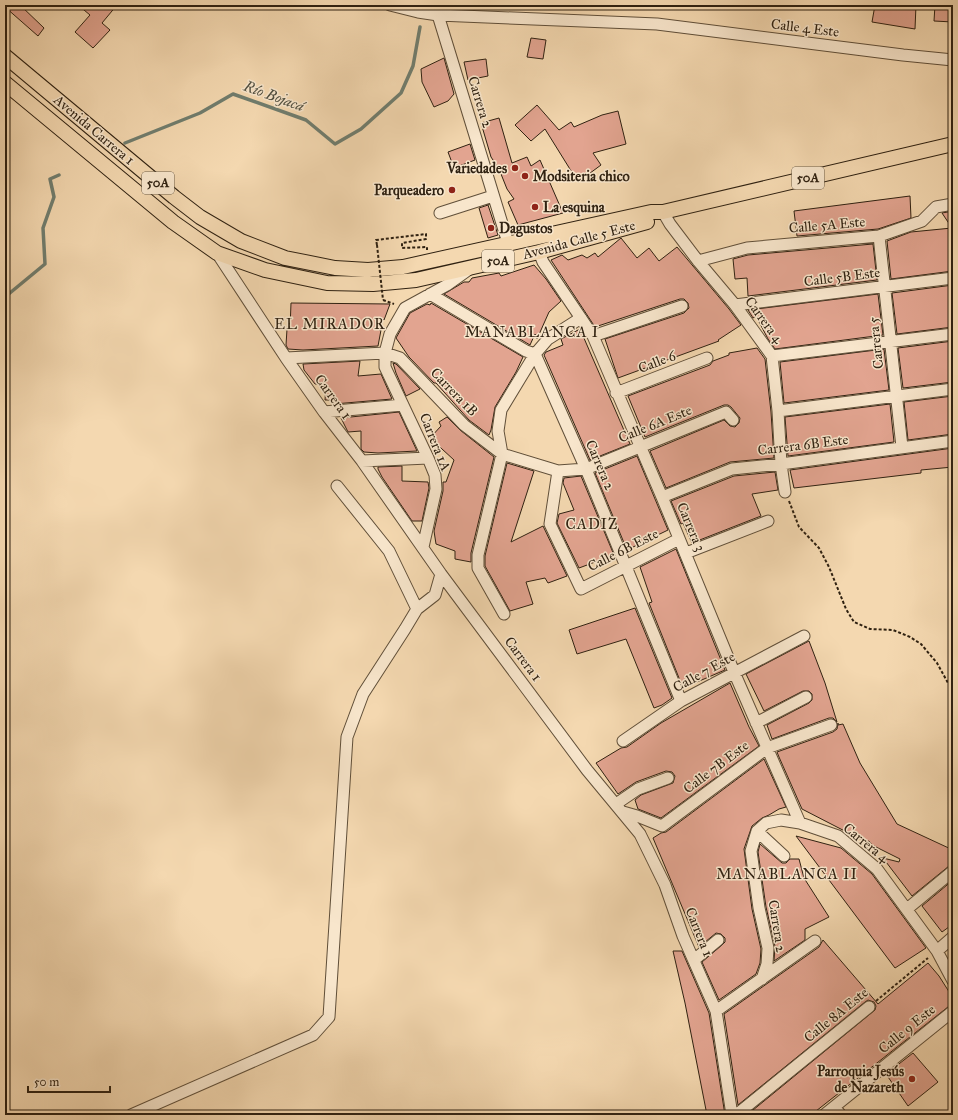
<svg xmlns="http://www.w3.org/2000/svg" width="958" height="1120" font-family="'IM FELL Great Primer',serif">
	<rect width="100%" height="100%" fill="#f4d8b0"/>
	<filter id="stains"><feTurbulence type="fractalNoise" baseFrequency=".005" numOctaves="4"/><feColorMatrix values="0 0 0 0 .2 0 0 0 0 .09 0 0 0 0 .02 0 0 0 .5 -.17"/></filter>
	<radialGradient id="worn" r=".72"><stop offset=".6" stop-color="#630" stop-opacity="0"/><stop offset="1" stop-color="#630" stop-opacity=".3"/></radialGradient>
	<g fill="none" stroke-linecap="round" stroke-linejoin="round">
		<path stroke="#707d6e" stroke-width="3.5" d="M125 143 200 113 233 94 306 120 335 144 361 129 401 93 413 66 420 27
			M5 297 45 264 43 228 54 197 50 179 59 175"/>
	</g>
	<path fill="#e2a490" stroke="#2f2111" d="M5 5H20L44 28 38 36 5 7Z
		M78 5H117L102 23 110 30 93 48 75 32 90 15Z
		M875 5H916L915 29 872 22Z
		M935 5H953V22L934 21Z
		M531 38 546 40 543 59 527 57Z
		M444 58 454 94 448 101 434 107 422 82 421 69Z
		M486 59 488 76 468 80 464 62Z
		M537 105 559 130 571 122 574 127 602 115 618 111 626 144 593 153 601 165 578 182 545 129 531 141 515 125Z
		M499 118 512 163 527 157 531 166 540 160 563 213 518 225 508 202 514 199 507 189 499 169 491 157 481 123Z
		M470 144 475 160 454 168 448 152Z
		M910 196 911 218 878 229 797 236 794 211Z
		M488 205 498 235 488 238 479 208Z
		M953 211V271L891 279 887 241 911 232 952 228 942 213Z
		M621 238 637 258 649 248 659 261 677 247 729 309 741 325 718 340 719 341 618 378 605 339 684 313 689 308 688 303 684 299H680L595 327 551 260 562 255 568 260 582 255 587 258 595 253 598 257Z
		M873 244 877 280 748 296 747 278 735 279 733 259 748 255Z
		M534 265 546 279 561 301 549 312 537 339 535 334 530 345 444 294 464 282H469L472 278 499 273 501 276Z
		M953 285V327L897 334 892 293Z
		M878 294 883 335 775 349 768 339 756 316 753 318 748 310Z
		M291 303 390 304 384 320 383 319 380 331 381 330 378 346 303 350 288 349 286 345 287 329H290Z
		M431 303 523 357 516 372 495 407 491 430 489 435 469 420 436 383H434L409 357 396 338 410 313 427 304 430 305Z
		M580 329 630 444 590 460 544 355 546 352 563 345 561 339Z
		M953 341V382L903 388 898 348Z
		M757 348 765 359 771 412 774 458 730 462 666 488 650 451 724 420 730 426 735 427 739 423 740 418 731 407 728 405H724L645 437 628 396 710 365 713 361 729 355V353Z
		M884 349 889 390 784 403 780 362Z
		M360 361 358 376 381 374 392 399 334 404 332 400H325L326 384H315L304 370 303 364Z
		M393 363 396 364 420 389 406 396 396 373Z
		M953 396V434L908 440 904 402Z
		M890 404 894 442 788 456 785 417Z
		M399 412 417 451 378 453 364 452 361 449V431L348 432 341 418Z
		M447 417 460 430 494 457 471 553V562L455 559V551L436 544 434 531 443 491V482H446L454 460 430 438 441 426 439 422Z
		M953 448V467L921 470V473L794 488 790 470Z
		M637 456 668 530 627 550 595 473Z
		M507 463 534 471 511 542 543 526 567 576 548 583 545 578 526 582 533 604 510 611 485 566V556Z
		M402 466V481L428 482 429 488 422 521H412L382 477 378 469V467Z
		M775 472 778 490 752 494 761 516 692 543 683 523 681 524 671 501 734 476Z
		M581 476 614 555 579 568 557 523 559 514 574 510 563 483 564 478Z
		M676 549 725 670 683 688 649 603 652 602 640 567Z
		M635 608 672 698 662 705 654 708 626 639 577 654 569 630Z
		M809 641 825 683 837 722 833 718H829L772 739 767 725 809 703 812 700V694L809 691H803L764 711 746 674Z
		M730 683 749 727 759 746 661 818 638 809 635 800 641 795 673 783 675 776 672 772 666 771 636 782 618 794 596 763 621 748 627 747 661 723Z
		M838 723V725L843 724 860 763 897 824 953 850V864L949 866 912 896 883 858 899 862 900 859 872 845 869 841 866 842 802 809 779 757 777 752 833 732 837 729Z
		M764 759 786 807 779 809 769 815 762 818 752 826 744 849 752 909 761 949 760 963 756 974 719 1000 702 962 722 945 725 942V938L721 934 716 933 699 947 653 838 661 833 666 832Z
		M796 836 841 848 872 874 926 948 895 968Z
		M760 844 782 863H786L790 859H799L804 878 829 917 805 929V940L774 961 775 946 766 907 758 852Z
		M953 880V924L942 932 922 906Z
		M823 940 878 1004 928 963 939 976 953 998V1003L811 1115H747L875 1010 876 1006 874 1002 868 1000 865 1002 738 1105 724 1014 819 947Z
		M673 951H682L709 1013 725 1115H707L685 1003Z
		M913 1053 938 1082 908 1106 886 1074Z"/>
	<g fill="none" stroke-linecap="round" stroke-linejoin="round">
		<g stroke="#604f39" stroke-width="13">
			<path id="minor" d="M390 5 418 12 438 15 657 24 903 55 953 60
				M438 15 508 243
				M663 212 670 224 698 261 735 305 772 356 778 411 781 464 785 492
				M440 213 493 196
				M879 236 902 447
				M539 252 543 262 593 336 662 497 734 672 800 823
				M217 253 286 358 324 412 362 461 441 574 587 770 640 834 665 885 683 936 716 1011 732 1115
				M698 261 747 248 879 236 922 221 936 207 953 204
				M430 294 526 351 535 354 586 469 681 701
				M735 305 953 278
				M593 336 682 306
				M772 356 953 334
				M286 358 385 353 400 358 464 425 502 454 558 471 586 469 726 412 733 420
				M616 393 707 358
				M778 411 953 389
				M324 412 403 405
				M362 461 428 458
				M558 471 550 524 581 589 679 539
				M337 486 389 551 417 609
				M662 497 732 469 781 464 953 441
				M423 547 436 489 435 475 428 458 385 367V353L390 334 405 308 447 285 468 270
				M686 553 768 521
				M504 614 478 568V555L502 454 498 431 501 410 535 354 548 339 581 318
				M756 723 806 697
				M623 741 681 701 804 636
				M616 804 638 789 668 778
				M623 812 637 816 662 826 767 748 831 725
				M757 831 784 856
				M907 909 953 871
				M937 951 953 937
				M694 960 718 940
				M762 979 767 964 768 948 759 908 751 851 757 831 766 823 781 820 800 823 838 836 877 869 937 951 953 981
				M716 1011 815 941
				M834 1107 841 1115
				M131 1115 313 1035 329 1017 347 737 363 694 405 629 417 609 435 595 441 574
				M736 1115 869 1007
				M824 1115 953 1011"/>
		</g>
		<g stroke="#2f2111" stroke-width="16">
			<path id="major" d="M5 56 174 197 200 217 241 241 285 258 335 268 368 270 403 267 651 212H663L953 144
				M5 83 173 222 217 253 265 270 327 283 373 284 416 280 539 252 647 222"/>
		</g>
		<path stroke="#2f2111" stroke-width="2" stroke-dasharray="3 2" stroke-linecap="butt" d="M377 245 376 240 426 234V239L402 243V248L427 247V250
			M383 300 394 304
			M789 501 799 527 819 548 829 567 846 609 854 622 870 629 893 630 910 637 921 644 937 663 953 692
			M876 1001 928 958"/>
		<use href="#minor" stroke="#f8e6cc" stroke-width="11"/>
		<use href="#major" stroke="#f4d8b0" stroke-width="14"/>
		<path stroke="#2f2111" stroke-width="2" stroke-dasharray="3 2" stroke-linecap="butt" d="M377 245 383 300"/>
	</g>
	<g fill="#8f2418" stroke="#f8e6cc" stroke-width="1.5">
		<circle cx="515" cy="168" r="4"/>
		<circle cx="525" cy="176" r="4"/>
		<circle cx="452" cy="190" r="4"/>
		<circle cx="535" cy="207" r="4"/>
		<circle cx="491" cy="228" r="4"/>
		<circle cx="912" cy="1079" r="4"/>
	</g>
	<g text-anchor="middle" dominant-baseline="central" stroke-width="3" stroke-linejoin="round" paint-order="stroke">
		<g fill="#f8e6cc" stroke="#6b5c49" stroke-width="1">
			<rect x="792" y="167" width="32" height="22" rx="3"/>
			<rect x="142" y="172" width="32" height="22" rx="3"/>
			<rect x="482" y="250" width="32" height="22" rx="3"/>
		</g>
		<g font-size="13" font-weight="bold" fill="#2f2111">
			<text x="808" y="178">50A</text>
			<text x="158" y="183">50A</text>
			<text x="498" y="261">50A</text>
		</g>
		<g font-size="14" fill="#2f2111" stroke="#f8e6cc">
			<text transform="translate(805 28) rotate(7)">Calle 4 Este</text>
			<text transform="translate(480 102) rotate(73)">Carrera 2</text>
			<text transform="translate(94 130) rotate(40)">Avenida Carrera 1</text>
			<text transform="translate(827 225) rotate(-5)">Calle 5A Este</text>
			<text transform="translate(579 240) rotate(-15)">Avenida Calle 5 Este</text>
			<text transform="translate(842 277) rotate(-7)">Calle 5B Este</text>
			<text transform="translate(764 320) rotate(54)">Carrera 4</text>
			<text transform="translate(876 343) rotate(-96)">Carrera 5</text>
			<text transform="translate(657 362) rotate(-21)">Calle 6</text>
			<text transform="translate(454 392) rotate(46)">Carrera 1B</text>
			<text transform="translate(333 397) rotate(54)">Carrera 1</text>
			<text transform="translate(655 424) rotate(-22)">Calle 6A Este</text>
			<text transform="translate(435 442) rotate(68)">Carrera 1A</text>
			<text transform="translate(803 445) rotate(-7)">Carrera 6B Este</text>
			<text transform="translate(600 465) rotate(67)">Carrera 2</text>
			<text transform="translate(691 527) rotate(67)">Carrera 3</text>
			<text transform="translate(623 550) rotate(-27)">Calle 6B Este</text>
			<text transform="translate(523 659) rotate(53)">Carrera 1</text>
			<text transform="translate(704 672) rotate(-29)">Calle 7 Este</text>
			<text transform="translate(716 767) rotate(-37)">Calle 7B Este</text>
			<text transform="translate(866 843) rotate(39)">Carrera 4</text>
			<text transform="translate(777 926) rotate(81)">Carrera 2</text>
			<text transform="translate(699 932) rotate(68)">Carrera 1</text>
			<text transform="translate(836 1015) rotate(-39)">Calle 8A Este</text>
			<text transform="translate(907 1029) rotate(-39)">Calle 9 Este</text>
		</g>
		<g font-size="14" font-weight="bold" fill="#2f2111" stroke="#f8e6cc" text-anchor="end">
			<text x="507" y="168">Variedades</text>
			<text x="533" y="176" text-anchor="start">Modsiteria chico</text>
			<text x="444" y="190">Parqueadero</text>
			<text x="543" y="207" text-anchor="start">La esquina</text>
			<text x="499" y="228" text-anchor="start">Dagustos</text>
			<text x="904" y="1071">Parroquia Jesús<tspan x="904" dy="16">de Nazareth</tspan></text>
		</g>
		<g font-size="15" font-style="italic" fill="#504f40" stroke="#f8e6cc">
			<text transform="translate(274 96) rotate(20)">Río Bojacá</text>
		</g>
		<g font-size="15" letter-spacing="1" fill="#2f2111" stroke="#f8e6cc">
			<text x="330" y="324">EL MIRADOR</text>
			<text x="532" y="332">MANABLANCA I</text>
			<text x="592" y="524">CADIZ</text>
			<text x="787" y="874">MANABLANCA II</text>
		</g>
	</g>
	<rect width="958" height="1120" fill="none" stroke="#f4d8b0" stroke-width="20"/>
	<rect x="6" y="6" width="946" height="1108" fill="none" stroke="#2f2111" stroke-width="2"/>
	<rect x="10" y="10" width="938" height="1100" fill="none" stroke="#2f2111"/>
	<path d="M28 1086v6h82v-6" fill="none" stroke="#2f2111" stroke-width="2"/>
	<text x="34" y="1086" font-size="12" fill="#2f2111" stroke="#f8e6cc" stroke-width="3" paint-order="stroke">50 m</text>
	<rect width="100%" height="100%" filter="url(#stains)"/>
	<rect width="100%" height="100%" fill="url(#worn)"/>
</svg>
